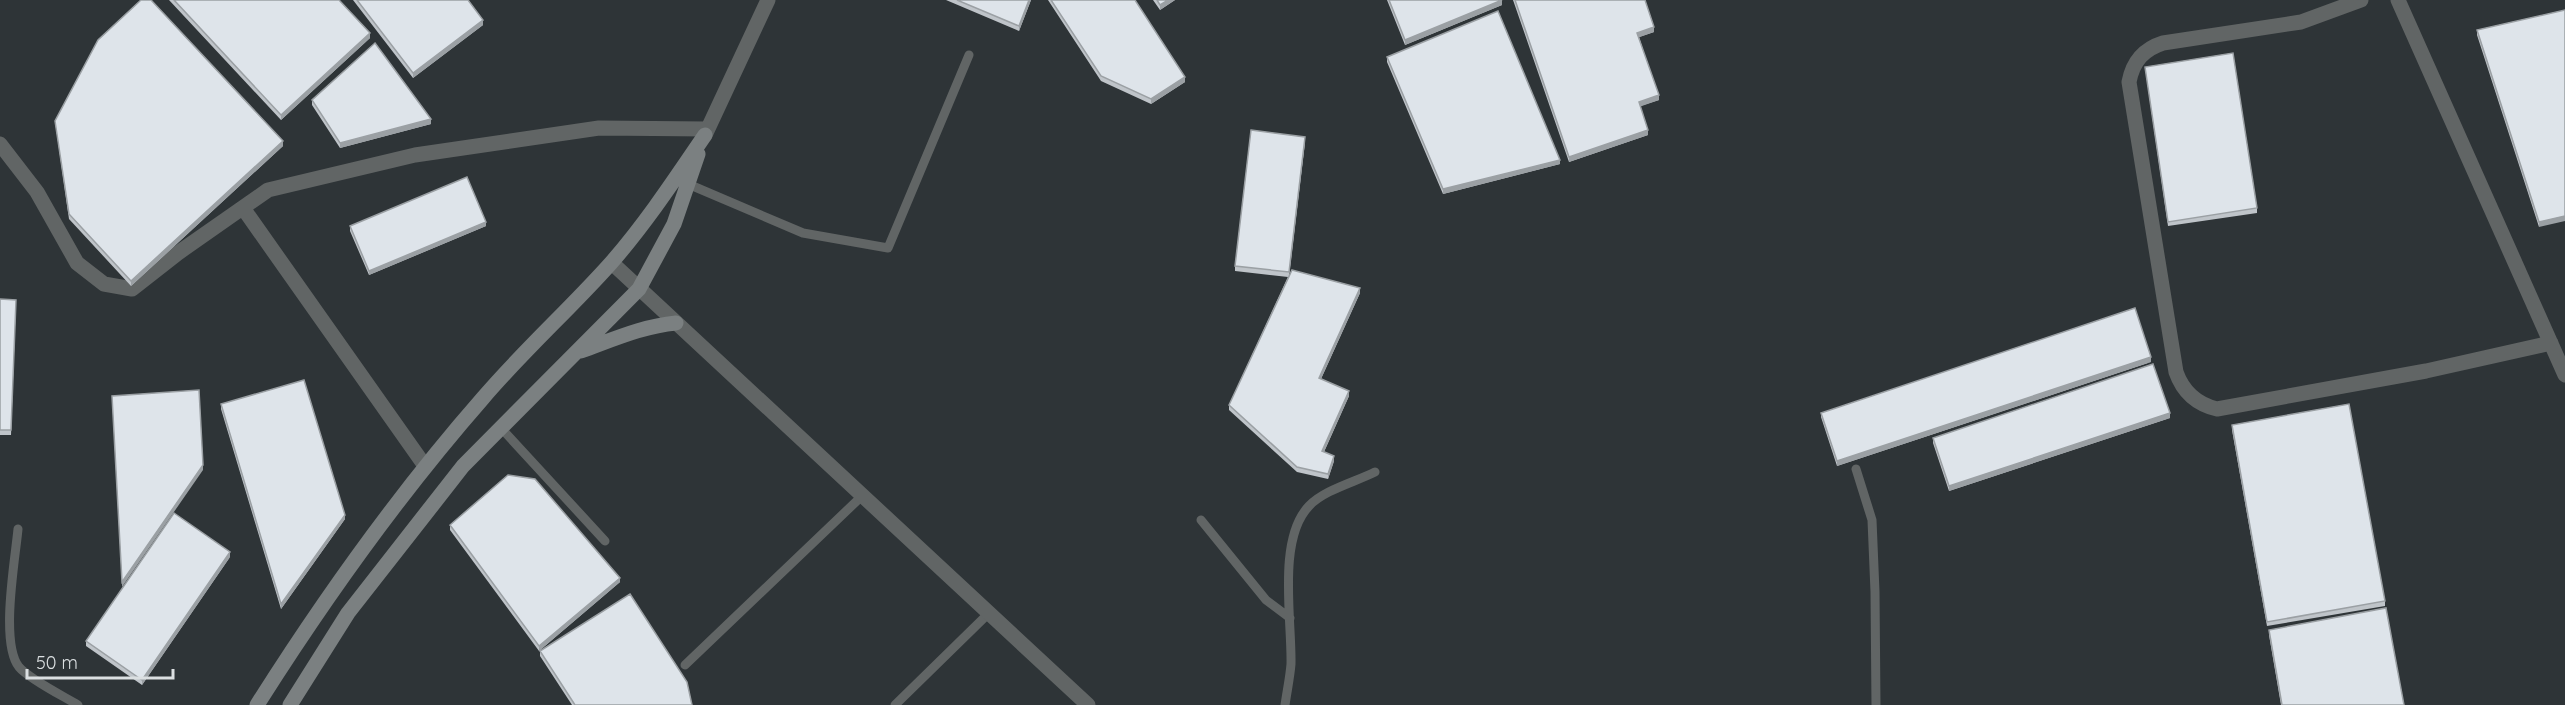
<svg xmlns="http://www.w3.org/2000/svg" width="2565" height="705" font-family="Quicksand,sans-serif">
	<rect width="100%" height="100%" fill="#2e3437"/>
	<g fill="none" stroke-linecap="round" stroke-linejoin="round">
		<path stroke="#616565" stroke-width="9" d="M688 184 803 233 888 248 969 55
			M502 429 605 541
			M1856 469 1872 520 1875 592 1876 705
			M1201 520 1266 600 1290 618
			M18 529C15 561 0 643 19 667 29 679 63 696 78 705
			M685 665 862 496
			M895 705 989 613
			M1285 705C1287 691 1290 677 1291 664 1292 620 1277 539 1309 506 1324 490 1355 482 1375 472"/>
		<path stroke="#616565" stroke-width="15" d="M2361 0 2301 22 2163 43C2144 49 2133 61 2129 82L2176 372C2183 392 2196 404 2217 409L2426 371 2551 343
			M2398 0 2565 375
			M705 135 768 0
			M0 144 37 192 77 263 104 284 132 289 178 253 268 190 415 155 599 128 707 129
			M243 208 425 466
			M612 263 1088 705"/>
		<path stroke="#7b8081" stroke-width="15" d="M581 351C612 340 643 326 676 323
			M257 705C326 596 398 495 483 398 523 351 570 309 611 263 646 223 675 179 705 135
			M290 705 348 613 463 466 639 289 674 224 698 154"/>
	</g>
	<path fill="#bfc4c9" d="M169 0H339L370 38 281 120Z
		M353 0H468L483 25 413 78Z
		M946 0H1031L1019 31Z
		M1048 0H1135L1185 82 1151 104 1101 81Z
		M1153 0H1175L1160 10Z
		M1387 0H1501L1502 5 1405 45Z
		M1513 0H1645L1654 32 1639 37 1659 100 1640 106 1648 135 1569 162Z
		M2565 10 2539 227 2477 35V30Z
		M1387 57 1560 164 1443 194 1387 62Z
		M2145 67 2257 208V213L2168 226Z
		M312 100 431 124 340 148 312 105Z
		M55 121 283 146 131 286 69 219Z
		M1305 142 1289 275 1360 293 1321 379 1349 396 1324 452 1334 461 1328 479 1297 472 1229 410V405L1288 277 1235 271V266Z
		M350 226H486L369 275 350 231Z
		M0 299 16 300 11 435H0Z
		M2151 362 1837 466 1821 417V413Z
		M221 404 345 519 281 609 221 409Z
		M2170 418 1949 491 1933 443V438Z
		M2232 425 2385 601V606L2267 626 2232 430Z
		M450 525 620 582 539 651 450 530Z
		M230 557 142 685 86 646V641Z
		M2269 630 2404 705H2281L2269 635Z
		M540 651 692 705H572L540 656Z"/>
	<path fill="#9ba0a4" d="M1029 0H1031L1019 31V26Z
		M1168 0H1175L1160 10V5Z
		M1502 0V5L1405 45V40Z
		M483 20V25L413 78V73Z
		M1654 27V32L1637 38V33Z
		M370 33V38L281 120V115Z
		M1185 77V82L1151 104V99Z
		M1659 95V100L1639 107V102Z
		M431 119V124L340 148V143Z
		M1648 130V135L1569 162V157Z
		M1305 137V142L1289 277V272Z
		M283 141V146L131 286V281Z
		M1560 160V164L1443 194V189Z
		M2565 216V221L2539 227V222Z
		M486 222V226L369 275V271Z
		M1360 288V293L1319 383V378Z
		M2151 357V362L1837 466V461Z
		M1349 391V396L1322 456V451Z
		M2170 413V418L1949 491V486Z
		M1334 456V461L1328 479V474Z
		M203 465V470L122 587V582Z
		M345 515V519L281 609V604Z
		M230 552V557L142 685V680Z
		M620 578V582L539 651V646Z"/>
	<path fill="#dee4ea" stroke="#9ba0a4" stroke-width="1.5" d="M141 0H151L283 141 131 281 69 214 55 121 98 40Z
		M174 0H339L370 33 281 115Z
		M357 0H468L483 20 413 73Z
		M957 0H1029L1019 26Z
		M1051 0H1135L1185 77 1151 99 1101 76Z
		M1157 0H1168L1160 5Z
		M1389 0H1502L1405 40Z
		M1515 0H1645L1654 27 1637 33 1659 95 1639 102 1648 130 1569 157Z
		M2565 10V216L2539 222 2477 30Z
		M1498 11 1560 160 1443 189 1387 57Z
		M375 43 431 119 340 143 312 100Z
		M2233 53 2257 208 2168 222 2145 67Z
		M1251 130 1305 137 1289 272 1235 266Z
		M467 177 486 222 369 271 350 226Z
		M1292 270 1360 288 1319 378 1349 391 1322 451 1334 456 1328 474 1297 467 1229 405Z
		M0 299 16 300 11 430H0Z
		M2135 308 2151 357 1837 461 1821 413Z
		M2153 364 2170 413 1949 486 1933 438Z
		M304 380 345 515 281 604 221 404Z
		M199 390 203 465 122 582 112 396Z
		M2349 404 2385 601 2267 622 2232 425Z
		M508 475 535 479 620 578 539 646 450 525Z
		M174 513 230 552 142 680 86 641Z
		M630 594 687 682 692 705H575L540 651Z
		M2386 608 2404 705H2282L2269 630Z"/>
	<path d="M27 669v9h146v-9" fill="none" stroke="#dbdfe1" stroke-width="3"/>
	<text x="36" y="669" font-size="18" fill="#dbdfe1" stroke="#2e3437" stroke-width="4.5" paint-order="stroke">50 m</text>
</svg>
